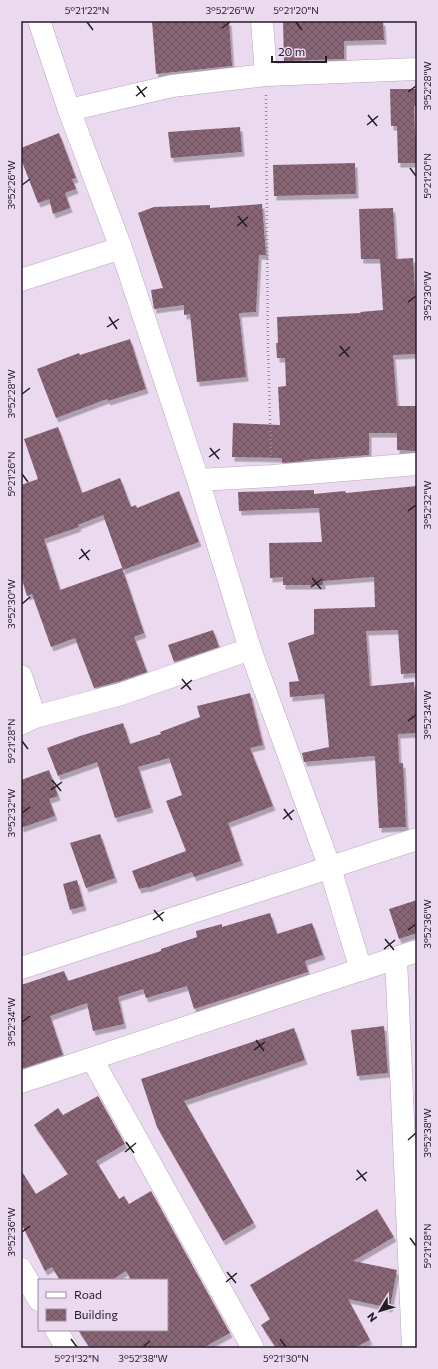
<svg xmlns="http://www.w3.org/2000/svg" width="438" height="1369" font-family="Commissioner,sans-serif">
	<defs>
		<pattern id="building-cross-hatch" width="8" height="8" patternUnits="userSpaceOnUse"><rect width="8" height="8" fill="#886575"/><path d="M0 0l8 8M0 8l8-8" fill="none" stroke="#6f5360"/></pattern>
		<filter id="shadow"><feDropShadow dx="2.5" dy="4.5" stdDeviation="0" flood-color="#0004"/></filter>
	</defs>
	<rect width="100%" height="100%" fill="#ebd9f0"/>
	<path fill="url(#building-cross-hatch)" filter="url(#shadow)" d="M152 21H229L232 66 156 74Z
		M283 21H383L384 40 344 41V59L284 61Z
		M390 89H417V106H414L415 137H417V163H398L397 126H391Z
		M240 127 242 152 171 158 168 132Z
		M59 133 76 178 72 179 76 189 65 193 70 208 53 214 49 199 38 203 21 159V148Z
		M355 163 356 194 274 196 273 165Z
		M262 204 266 255H259L256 312 239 313 246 377 197 382 190 314 184 315V305L154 309 151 290 163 288 138 213 154 207 210 205V208Z
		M393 208 396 259 413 258 416 309 417 308V354L393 355 397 406H417V451L397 450V433H369V455L304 460V461L282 463V458L232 457 233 423 280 425 278 387 286 386 285 358H277L276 343H278L277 317 361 313 360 312 383 310 380 259H361L359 209Z
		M130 339 146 389 108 401 107 399 56 418 37 369 79 353 80 355Z
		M58 427 82 493 120 478 131 507 136 505 137 508 179 491 199 542 123 570 103 515 78 525 79 527 44 539 60 590 122 568 144 633 134 637 147 672 117 682 94 688 75 638 51 647 32 594 27 596 21 576V485L38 479 24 439Z
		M417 486V673L401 674 398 630 366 631 370 686 414 682 417 717V733L398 734 399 763H403L406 827 379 828 375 757 373 756 304 762 302 753 329 747 324 694 290 697 289 682 299 681 288 643 314 634V609L375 607 374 577 323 581V585H283V577L270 578 269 543 322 542 319 508 239 511 238 492 314 490V494L345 491 346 493Z
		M213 630 219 647 174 662 168 645Z
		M250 693 263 745 250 748 273 806 228 823 241 861 194 877 192 872 147 888V887L139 889 132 871 186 851 166 801 182 795 169 758 138 767 151 808 115 818 97 762 58 776 47 748 80 736 123 723 130 744 161 734 160 732 200 717 197 706Z
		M49 770 58 796 49 799 55 816 21 828V780Z
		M100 834 115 878 86 888 70 843Z
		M77 880 84 906 70 910 63 884Z
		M417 900V933L399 939 389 909Z
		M270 913 277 934 312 923 323 955 305 961 308 972 194 1009 187 986 146 998 143 989 118 997 124 1024 93 1031 87 1003 50 1016 63 1055 21 1069V985L64 971 68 981 161 951V949L197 937 196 931 222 924V927Z
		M384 1026 388 1073 357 1076 351 1030Z
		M294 1028 305 1060 184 1101 254 1223 223 1241 157 1127 141 1079Z
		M98 1096 125 1144 96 1161 119 1199 124 1196 129 1204 151 1191 230 1333 203 1348H90L78 1330H167V1280H131L126 1271 112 1280H60L52 1267 45 1271 21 1223V1170L36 1194 68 1174 34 1125 58 1108 63 1115Z
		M377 1209 394 1237 353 1261 397 1270 390 1308 348 1299 370 1340 354 1348H276L261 1325 270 1319 250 1285Z"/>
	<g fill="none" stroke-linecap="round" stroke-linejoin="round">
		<g stroke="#b7a6bd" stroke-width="23">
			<path id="minor" d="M39 21 69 110 121 248 198 480 250 649 330 868 361 970
				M262 21 266 75
				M69 110 172 86 266 75 417 69
				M21 280 121 248
				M198 480 272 476 417 464
				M21 676 35 717
				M21 724 35 717 121 694 250 649
				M396 958 413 1348
				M21 968 417 839
				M92 1059 253 1348
				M21 1082 417 951
				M21 1269 39 1300
				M56 1330 67 1348"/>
		</g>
		<path stroke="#958899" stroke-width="2.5" stroke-dasharray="1 3" stroke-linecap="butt" d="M266 95 268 348 271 456"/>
		<use href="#minor" stroke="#fff" stroke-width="22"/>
	</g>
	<path fill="none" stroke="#241d26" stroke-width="1.5" d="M87 22 93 30M296 22 302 30M222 28 230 22M137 86 145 97M408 92 416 86M136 96 147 87M368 115 377 126M367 125 378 116M410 168 416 176M22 185 30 179M238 216 247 227M237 226 248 217M408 302 416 296M109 317 117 329M107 327 119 319M340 346 349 357M339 356 350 347M22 394 30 388M210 448 219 459M209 457 220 449M22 474 28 482M408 511 416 505M81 549 89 560M79 559 90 550M312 578 321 589M311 587 322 579M22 604 30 597M182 679 191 690M181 689 192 680M408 721 416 715M22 741 28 749M52 780 61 791M51 790 62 782M284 809 292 820M22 813 30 807M283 819 294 810M154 910 163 921M153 920 164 912M408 930 416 924M385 939 394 950M384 949 395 940M22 1022 30 1016M256 1040 264 1051M254 1050 265 1042M408 1140 416 1133M126 1142 134 1153M125 1152 136 1143M357 1170 366 1181M356 1180 367 1172M22 1232 30 1226M410 1238 416 1246M227 1272 236 1283M226 1282 237 1273M71 1339 77 1347M280 1339 286 1347M143 1347 150 1341"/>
	<rect width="438" height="1369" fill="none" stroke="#ebd9f0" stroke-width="44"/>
	<rect x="38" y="1279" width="130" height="52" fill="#ebd9f0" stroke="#9b8e9f"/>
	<rect x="46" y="1292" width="20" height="6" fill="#ffffff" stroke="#9b8e9f"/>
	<text x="74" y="1299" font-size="12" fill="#241d26">Road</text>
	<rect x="46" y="1309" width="20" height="12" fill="url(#building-cross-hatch)" stroke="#9b8e9f"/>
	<text x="74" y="1319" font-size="12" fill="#241d26">Building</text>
	<g transform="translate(380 1311) rotate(232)" stroke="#ebd9f0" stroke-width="3" paint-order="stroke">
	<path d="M0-3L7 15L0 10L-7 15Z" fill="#241d26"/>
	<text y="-6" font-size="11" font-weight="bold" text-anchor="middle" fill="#241d26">N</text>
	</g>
	<path d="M272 56v6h54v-6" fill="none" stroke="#241d26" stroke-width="2"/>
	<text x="278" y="56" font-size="12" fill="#241d26" stroke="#ebd9f0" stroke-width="3" paint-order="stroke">20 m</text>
	<rect x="22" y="22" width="394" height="1325" fill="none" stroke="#241d26" stroke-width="1.5"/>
	<g font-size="10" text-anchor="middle" fill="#241d26">
		<text x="87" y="14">5°21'22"N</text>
		<text x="230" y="14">3°52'26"W</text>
		<text x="296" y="14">5°21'20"N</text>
		<text transform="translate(427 86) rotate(-90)" y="4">3°52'28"W</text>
		<text transform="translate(427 176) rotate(-90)" y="4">5°21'20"N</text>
		<text transform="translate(11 185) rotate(-90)" y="4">3°52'26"W</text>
		<text transform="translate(427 296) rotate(-90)" y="4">3°52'30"W</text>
		<text transform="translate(11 394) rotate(-90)" y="4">3°52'28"W</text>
		<text transform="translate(11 474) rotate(-90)" y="4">5°21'26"N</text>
		<text transform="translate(427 505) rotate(-90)" y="4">3°52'32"W</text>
		<text transform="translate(11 604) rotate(-90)" y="4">3°52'30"W</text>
		<text transform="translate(427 715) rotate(-90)" y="4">3°52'34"W</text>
		<text transform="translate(11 741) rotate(-90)" y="4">5°21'28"N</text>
		<text transform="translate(11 813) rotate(-90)" y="4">3°52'32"W</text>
		<text transform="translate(427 924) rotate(-90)" y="4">3°52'36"W</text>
		<text transform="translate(11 1022) rotate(-90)" y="4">3°52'34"W</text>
		<text transform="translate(427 1133) rotate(-90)" y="4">3°52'38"W</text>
		<text transform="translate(11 1232) rotate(-90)" y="4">3°52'36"W</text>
		<text transform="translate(427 1246) rotate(-90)" y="4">5°21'28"N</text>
		<text x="77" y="1362">5°21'32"N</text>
		<text x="143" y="1362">3°52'38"W</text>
		<text x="286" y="1362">5°21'30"N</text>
	</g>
</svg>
